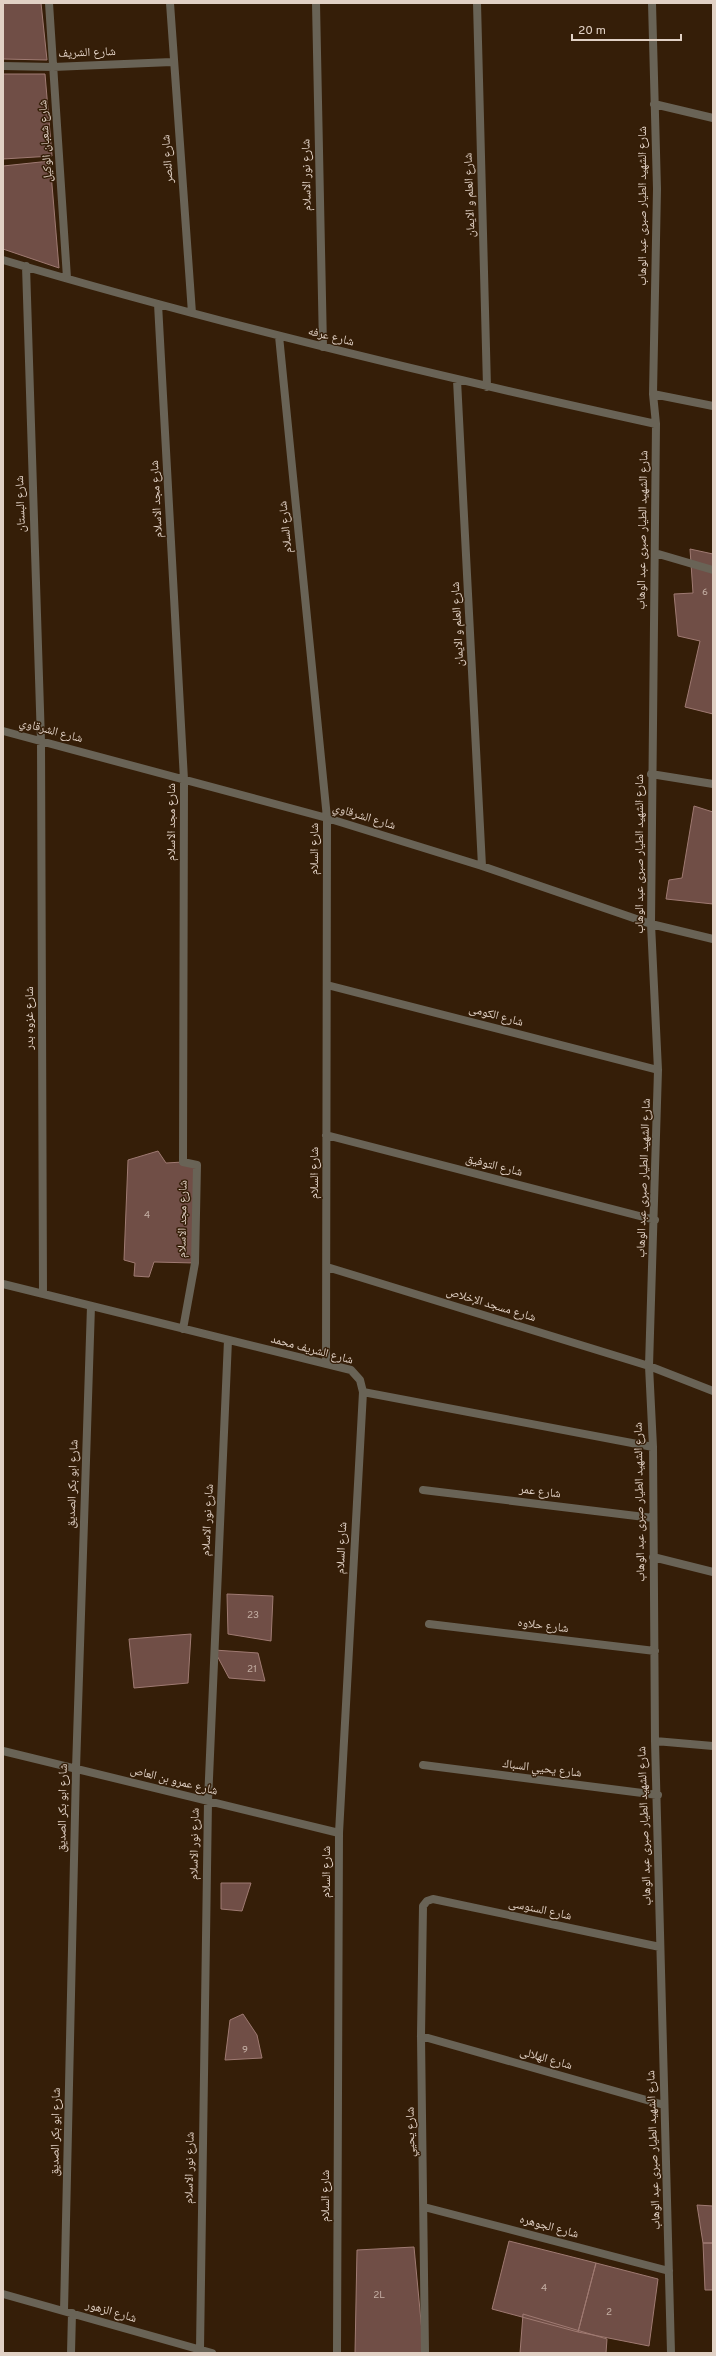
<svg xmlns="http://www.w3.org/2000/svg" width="716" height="2356" font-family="Overpass,'Noto Naskh Arabic',sans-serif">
	<rect width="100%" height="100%" fill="#351e08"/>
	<path fill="#704e46" stroke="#9f7a72" d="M3 3H41L47 60 3 59Z
		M3 74H45L52 156 3 159Z
		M50 161 59 268 3 249V166Z
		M690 549 713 554V714L685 707 700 641 678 636 674 594 693 593Z
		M694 806 713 812V904L666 899 669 880 682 878Z
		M158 1151 166 1163 183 1162 197 1165 195 1263 154 1262 149 1277 134 1276 135 1263 124 1260 128 1160Z
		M227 1594 273 1596 271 1641 228 1634Z
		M191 1634 188 1683 134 1688 129 1639Z
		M214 1650 258 1653 265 1681 229 1678Z
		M221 1883H251L242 1911 221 1909Z
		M243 2014 257 2035 262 2058 225 2060 230 2020Z
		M697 2205 713 2206V2243H703Z
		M509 2241 596 2263 578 2332 492 2309Z
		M703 2243H713V2290H705Z
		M414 2247 424 2353H355L357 2250Z
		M596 2263 658 2279 649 2346 578 2332Z
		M523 2314 607 2339 606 2353H520Z"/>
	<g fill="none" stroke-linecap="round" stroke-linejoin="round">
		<path stroke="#696356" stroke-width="8" d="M49 3 67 278
			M170 3 192 313
			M316 3 323 347
			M477 3 487 387
			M652 3 657 189 653 394 656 424 651 924 658 1070 649 1366 653 1447 655 1741 671 2353
			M3 66 53 67 172 62
			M654 104 713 118
			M3 260C218 324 436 376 656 424
			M26 266 41 741 43 1294
			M158 304 184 780 183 1162 197 1165 195 1263 183 1329
			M279 336 327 818 326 1364
			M457 380 482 866
			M653 394 713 406
			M655 553 713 570
			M3 731 327 818 482 866 651 924 713 939
			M651 774 713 784
			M327 985 658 1070
			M326 1135 655 1220
			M327 1267 649 1366 713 1391
			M3 1284 351 1370 360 1380 363 1392 653 1447
			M423 1490 653 1518
			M653 1557 713 1572
			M429 1624 655 1651
			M655 1741 713 1746
			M3 1751 339 1833
			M423 1765 658 1795
			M421 2036 664 2105
			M424 2207 669 2271
			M3 2294 212 2353
			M64 2311 76 1769 91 1306
			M200 2349 208 1801 228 1340
			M71 2353 72 2313
			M337 2353 339 1833 363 1392
			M425 2353 421 2036 423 1906 427 1901 433 1899 660 1947"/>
	</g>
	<g text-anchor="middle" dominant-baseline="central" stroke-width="3" stroke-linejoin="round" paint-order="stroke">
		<g font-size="10" fill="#c5b0a5">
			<text x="705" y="592">6</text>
			<text x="147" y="1215">4</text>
			<text x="253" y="1615">23</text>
			<text x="252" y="1669">21</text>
			<text x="245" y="2050">9</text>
			<text x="544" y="2288">4</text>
			<text x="379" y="2295">2L</text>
			<text x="609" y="2312">2</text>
		</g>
		<g font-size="12" fill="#e1d1c5" stroke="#351e08">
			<text transform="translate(87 53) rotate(-2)">شارع الشريف</text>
			<text transform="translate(46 141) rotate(-94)">شارع شعبان الوكيل</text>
			<text transform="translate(168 159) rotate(-94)">شارع النصر</text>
			<text transform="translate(307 175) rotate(-91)">شارع نور الاسلام</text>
			<text transform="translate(470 195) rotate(-92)">شارع العلم و الايمان</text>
			<text transform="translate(643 206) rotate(-90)">شارع الشهيد الطيار صبرى عبد الوهاب</text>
			<text transform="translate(331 337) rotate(14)">شارع عرفه</text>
			<text transform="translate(157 499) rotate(-93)">شارع مجد الاسلام</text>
			<text transform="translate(21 504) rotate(-92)">شارع البستان</text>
			<text transform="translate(286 527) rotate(-96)">شارع السلام</text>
			<text transform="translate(643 530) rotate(-89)">شارع الشهيد الطيار صبرى عبد الوهاب</text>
			<text transform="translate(458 624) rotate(-93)">شارع العلم و الايمان</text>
			<text transform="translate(51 731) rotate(15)">شارع الشرقاوي</text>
			<text transform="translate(364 817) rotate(17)">شارع الشرقاوي</text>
			<text transform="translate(172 822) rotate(-90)">شارع مجد الاسلام</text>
			<text transform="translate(315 849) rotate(-90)">شارع السلام</text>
			<text transform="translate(640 854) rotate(-90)">شارع الشهيد الطيار صبرى عبد الوهاب</text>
			<text transform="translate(496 1016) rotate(15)">شارع الكومى</text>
			<text transform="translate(30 1018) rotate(-90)">شارع غزوه بدر</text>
			<text transform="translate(494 1166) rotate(14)">شارع التوفيق</text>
			<text transform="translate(315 1173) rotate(-90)">شارع السلام</text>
			<text transform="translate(644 1178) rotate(-88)">شارع الشهيد الطيار صبرى عبد الوهاب</text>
			<text transform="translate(183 1219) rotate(-89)">شارع مجد الاسلام</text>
			<text transform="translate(491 1305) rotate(17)">شارع مسجد الإخلاص</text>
			<text transform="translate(312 1350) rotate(15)">شارع الشريف محمد</text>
			<text transform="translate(73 1484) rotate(-88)">شارع ابو بكر الصديق</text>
			<text transform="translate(540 1492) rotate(7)">شارع عمر</text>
			<text transform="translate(640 1502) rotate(-91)">شارع الشهيد الطيار صبرى عبد الوهاب</text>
			<text transform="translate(208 1520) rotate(-87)">شارع نور الاسلام</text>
			<text transform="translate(342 1548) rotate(-87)">شارع السلام</text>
			<text transform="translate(543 1626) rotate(7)">شارع حلاوه</text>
			<text transform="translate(542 1769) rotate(7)">شارع يحيي السباك</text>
			<text transform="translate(174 1781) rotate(14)">شارع عمرو بن العاص</text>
			<text transform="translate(63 1808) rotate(-89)">شارع ابو بكر الصديق</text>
			<text transform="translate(645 1826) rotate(-92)">شارع الشهيد الطيار صبرى عبد الوهاب</text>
			<text transform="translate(195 1844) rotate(-89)">شارع نور الاسلام</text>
			<text transform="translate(327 1872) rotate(-90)">شارع السلام</text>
			<text transform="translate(540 1910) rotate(12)">شارع السنوسى</text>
			<text transform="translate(546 2059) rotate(16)">شارع الهلالى</text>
			<text transform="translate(56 2132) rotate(-89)">شارع ابو بكر الصديق</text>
			<text transform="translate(411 2132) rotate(-91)">شارع يحيي</text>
			<text transform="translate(654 2150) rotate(-92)">شارع الشهيد الطيار صبرى عبد الوهاب</text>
			<text transform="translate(190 2168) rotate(-89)">شارع نور الاسلام</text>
			<text transform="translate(326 2196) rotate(-90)">شارع السلام</text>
			<text transform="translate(549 2227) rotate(15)">شارع الجوهره</text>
			<text transform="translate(111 2312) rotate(16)">شارع الزهور</text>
		</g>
	</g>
	<rect width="716" height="2356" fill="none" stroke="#e1d1c5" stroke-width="8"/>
	<path d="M572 34v6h109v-6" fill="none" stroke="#e1d1c5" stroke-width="2"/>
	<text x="578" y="34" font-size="12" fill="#e1d1c5" stroke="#351e08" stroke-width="3" paint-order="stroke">20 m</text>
</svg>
